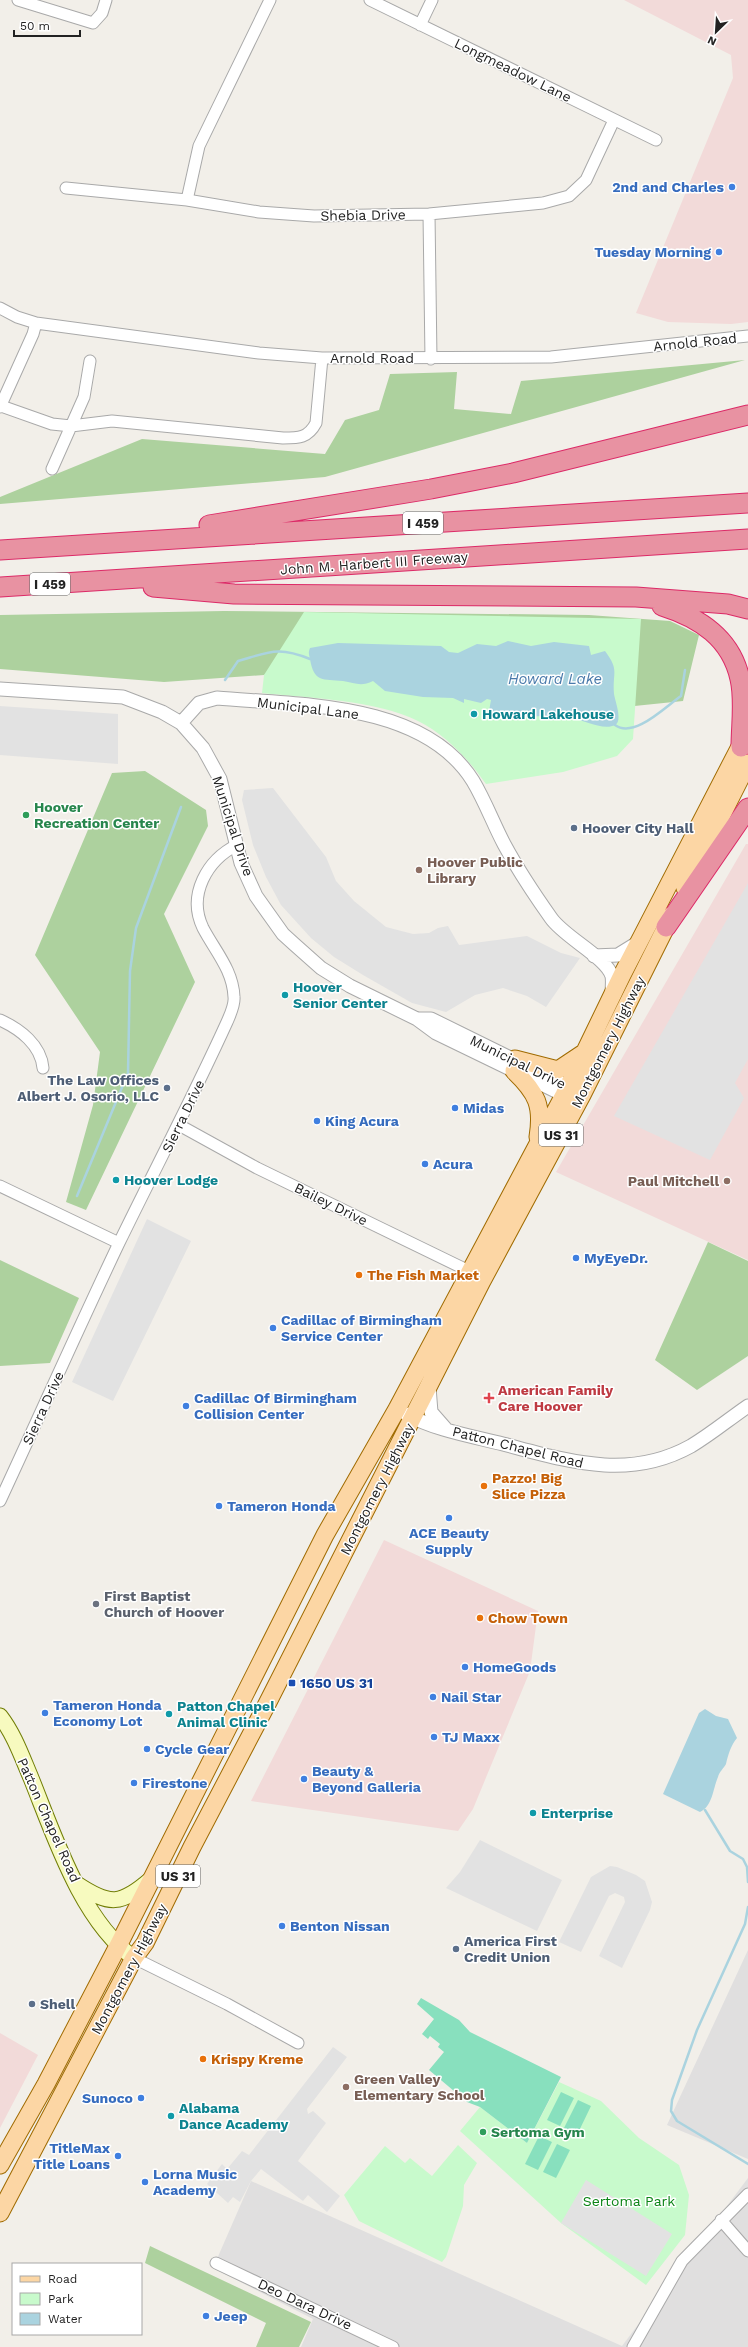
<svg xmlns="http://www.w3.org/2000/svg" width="748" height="2347" font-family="'Work Sans',sans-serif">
	<rect width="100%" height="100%" fill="#f2efe9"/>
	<path fill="#e0dfdf" d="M748 1950V2159L667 2125Z
		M748 2178V2347H301L313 2319 213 2268 251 2181 622 2346Z"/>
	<path fill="#f2dad9" d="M624 0H748V322L731 324 668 322 636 313 733 78 731 55Z
		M746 844H748V1260L556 1172Z
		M384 1540 538 1611 530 1671 473 1809 458 1831 251 1801Z
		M0 2033 38 2055 0 2128Z"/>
	<path fill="#add19e" d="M745 360 325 477 0 504V497L142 439 325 454 345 420 379 410 390 374 457 372 454 409 511 414 521 381Z
		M224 611 589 615 670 621 699 635 683 701 615 708 310 648 264 675 164 682 0 669V615Z
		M145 771 206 810 208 826 164 914 195 982 86 1210 66 1202 93 1105 100 1052 35 955 112 773Z
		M708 1242 748 1261V1356L697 1390 655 1360Z
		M0 1260 79 1298 50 1363 0 1366Z
		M150 2246 311 2322 299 2347H256L266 2323 145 2263Z"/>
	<path fill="#c8facc" d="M304 612 641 619 633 739 617 756 563 772 486 784C468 759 446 735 418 721 376 700 309 698 262 693L264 675Z
		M559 2082 601 2101 639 2138 679 2165 689 2195 685 2235 646 2285 561 2223 460 2131 480 2107 527 2143Z
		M458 2145 477 2163 464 2185 463 2206 446 2257 442 2262 359 2221 344 2195 385 2146 405 2163 410 2158 432 2176Z"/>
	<path fill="#88e0be" d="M421 1998 459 2020 470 2032 561 2077 527 2143 480 2107 467 2102 429 2070 444 2052 438 2047 440 2044 430 2036 428 2039 422 2034 434 2019 417 2004Z
		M561 2092 574 2098 560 2126 547 2120Z
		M578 2100 591 2106 577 2135 564 2128Z
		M539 2136 552 2142 538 2170 525 2164Z
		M557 2144 570 2150 556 2178 543 2172Z"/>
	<path fill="#e2e2e2" d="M0 706 118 714V764L0 755Z
		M273 788 326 857 336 881 354 901 386 927 413 934 429 933 438 928 448 926 459 945 527 936 561 953 580 958 546 1007 527 996 503 988 475 995 446 1012 412 1003 363 975 334 957 311 938 281 905 266 877 253 845 242 800 244 790Z
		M748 883V1059L735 1083 744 1098 710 1160 614 1116Z
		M147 1219 191 1241 113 1401 72 1382Z
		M480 1840 562 1880 537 1931 446 1888 460 1872Z
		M610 1866 617 1867 636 1875 645 1881 652 1902 650 1910 622 1968 599 1956 625 1902 624 1897 615 1893 609 1896 581 1952 559 1942 591 1877Z
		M333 2047 347 2057 307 2109 308 2114 313 2111 326 2123 298 2161 340 2196 327 2212 308 2195 303 2201 261 2169 251 2181 240 2202 233 2197 228 2203 207 2184 222 2164 227 2169 242 2151 249 2155Z
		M586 2180 672 2234 646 2276 561 2223Z"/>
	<path fill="#aad3df" d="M508 641 531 646 554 642 589 646 591 655 605 651C620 671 612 672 614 694 615 701 623 721 615 725 604 731 582 720 571 717 556 714 543 716 528 717 516 717 501 713 489 711L491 700 487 699 481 703 464 699V703L453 698 423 697 385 691 373 681C361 687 355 683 343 681 323 679 314 683 310 659 309 654 308 653 310 648L338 643 441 646 449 652 458 653 477 644 496 646Z
		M705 1709 716 1716 728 1719 737 1738C731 1745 728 1755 726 1764 724 1768 719 1772 718 1777 713 1788 713 1806 700 1812L663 1794 699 1713Z"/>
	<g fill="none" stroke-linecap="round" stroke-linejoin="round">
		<path stroke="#aad3df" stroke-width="2.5" d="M225 680 238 661C270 652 278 646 310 659
			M615 725C634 739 665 707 681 696L685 670
			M77 1196 128 1073 130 971 136 928 181 807
			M705 1810 730 1851 743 1859 747 1867 748 1882
			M748 1907 745 1924 697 2030 672 2100 671 2111 677 2121 748 2164"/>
		<g stroke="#a9a9a9" stroke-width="13">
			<path id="minor" d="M18 0 93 23 102 13 106 0
				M370 0 656 140
				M420 25 432 0
				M66 188 187 200 259 212 314 216 429 214 543 203 569 196 586 180 614 120
				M187 200 199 146 270 0
				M429 214 431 359
				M0 308 17 317 36 323 259 353 322 358 551 357 748 336
				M1 406 52 424 71 426 112 421 283 438C299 438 308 438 316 423L322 358
				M0 407 33 334 36 323
				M52 469 84 397 90 361
				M0 1020C20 1029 41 1045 43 1068
				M179 1125 257 1168 469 1271 476 1272
				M0 1186 119 1243
				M0 1501C40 1415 78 1329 119 1243 155 1169 193 1097 227 1022 230 1015 235 1005 234 997 233 970 215 951 203 928 187 895 207 860 237 845
				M134 1958 227 2004 298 2043
				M721 2220 748 2251
				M216 2263 393 2347
				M633 2347 682 2261 748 2194"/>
		</g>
		<g stroke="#a9a9a9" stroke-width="15">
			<path id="tertiary" d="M0 689 123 697 162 712 181 723 203 748 220 779 241 863 256 896 283 934 294 944 321 968 350 986 417 1019 436 1033 564 1095H574
				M181 723 199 703 217 698C299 705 424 702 473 781 485 801 493 823 504 844 518 870 534 894 551 918 564 937 606 957 612 976 613 981 612 989 612 994
				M594 956 618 955 639 942
				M419 1019H431L575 1090
				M429 1387 431 1412 445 1428
				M406 1414C435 1430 471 1436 503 1444 568 1461 628 1481 691 1446 711 1434 729 1419 748 1406"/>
		</g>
		<g stroke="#707d05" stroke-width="17">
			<path id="secondary" d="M0 1716C14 1734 22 1757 31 1778 54 1835 82 1922 134 1958
				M77 1884C110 1906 121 1905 150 1880"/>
		</g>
		<g stroke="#a06b00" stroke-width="19">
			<path id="primary" d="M685 888 748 763
				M515 1059 558 1070 582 1054
				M514 1071C537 1093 543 1106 538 1137
				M0 2165 46 2084 118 1946 325 1535 397 1409 564 1095 623 973 746 735
				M0 2213 134 1958 145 1943 192 1847 267 1704 482 1281 582 1095 672 915"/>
		</g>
		<g stroke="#dc2a67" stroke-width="21">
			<path id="motorway" d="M209 525 431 489 513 473 748 415
				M0 550 748 503
				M0 587 748 539
				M153 587 234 594 636 597 728 604 748 609
				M662 606C700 618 731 638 740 679 745 700 741 725 741 747
				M666 927 748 808"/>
		</g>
		<use href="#minor" stroke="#fff" stroke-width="11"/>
		<use href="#tertiary" stroke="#fff" stroke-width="13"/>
		<use href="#secondary" stroke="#f7fabf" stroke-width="15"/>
		<use href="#primary" stroke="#fcd6a4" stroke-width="17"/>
		<use href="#motorway" stroke="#e892a2" stroke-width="19"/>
	</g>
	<g fill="#3f7fe0" stroke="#fff" stroke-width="1.5">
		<circle cx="732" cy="187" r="4"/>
		<circle cx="719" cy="252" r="4"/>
		<circle cx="455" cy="1108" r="4"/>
		<circle cx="317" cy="1121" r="4"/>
		<circle cx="425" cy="1164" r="4"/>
		<circle cx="576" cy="1258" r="4"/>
		<circle cx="273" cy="1328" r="4"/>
		<circle cx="186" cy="1406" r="4"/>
		<circle cx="219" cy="1506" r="4"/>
		<circle cx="449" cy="1518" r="4"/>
		<circle cx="465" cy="1667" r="4"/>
		<circle cx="433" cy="1697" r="4"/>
		<circle cx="45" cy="1713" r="4"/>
		<circle cx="434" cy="1737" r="4"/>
		<circle cx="147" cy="1749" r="4"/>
		<circle cx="304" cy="1779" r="4"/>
		<circle cx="134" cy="1783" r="4"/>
		<circle cx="282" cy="1926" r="4"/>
		<circle cx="141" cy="2098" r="4"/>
		<circle cx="118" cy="2156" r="4"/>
		<circle cx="145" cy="2182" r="4"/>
		<circle cx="206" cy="2316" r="4"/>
	</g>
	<g fill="#0f9aa8" stroke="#fff" stroke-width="1.5">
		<circle cx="474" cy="714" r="4"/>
		<circle cx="285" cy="995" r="4"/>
		<circle cx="116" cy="1180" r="4"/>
		<circle cx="169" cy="1714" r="4"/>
		<circle cx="533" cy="1813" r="4"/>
		<circle cx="171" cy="2116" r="4"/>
	</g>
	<g fill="#2e9e5b" stroke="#fff" stroke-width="1.5">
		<circle cx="26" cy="815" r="4"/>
		<circle cx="483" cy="2132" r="4"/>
	</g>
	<g fill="#5c6f8a" stroke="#fff" stroke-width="1.5">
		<circle cx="574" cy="828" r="4"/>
		<circle cx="167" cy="1088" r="4"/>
		<circle cx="456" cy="1949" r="4"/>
		<circle cx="32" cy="2004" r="4"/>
	</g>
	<g fill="#8d6e63" stroke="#fff" stroke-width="1.5">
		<circle cx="419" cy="870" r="4"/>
		<circle cx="727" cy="1181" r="4"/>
		<circle cx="346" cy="2087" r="4"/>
	</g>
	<g fill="#e8710a" stroke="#fff" stroke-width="1.5">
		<circle cx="359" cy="1275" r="4"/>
		<circle cx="484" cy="1486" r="4"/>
		<circle cx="480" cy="1618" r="4"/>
		<circle cx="203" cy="2059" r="4"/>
	</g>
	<path fill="#e0444e" stroke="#fff" stroke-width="1.5" d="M487 1392h4v4h4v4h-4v4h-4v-4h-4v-4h4z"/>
	<circle fill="#6b7280" stroke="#fff" stroke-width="1.5" cx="96" cy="1604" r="4"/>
	<rect fill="#1a4fb4" stroke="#fff" stroke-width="1.5" x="288" y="1679" width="8" height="8" rx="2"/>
	<g text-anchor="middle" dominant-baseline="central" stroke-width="3" stroke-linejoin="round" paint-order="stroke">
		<g fill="#fff" stroke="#646464" stroke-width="1">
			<rect x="403" y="512" width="40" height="22" rx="3"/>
			<rect x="30" y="573" width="40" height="22" rx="3"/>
			<rect x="539" y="1124" width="44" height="22" rx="3"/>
			<rect x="156" y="1865" width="44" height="22" rx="3"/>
		</g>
		<g font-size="13" font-weight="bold" fill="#222">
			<text x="423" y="523">I 459</text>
			<text x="50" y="584">I 459</text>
			<text x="561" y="1135">US 31</text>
			<text x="178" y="1876">US 31</text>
		</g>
		<g font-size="14" fill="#222" stroke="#fff">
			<text transform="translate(513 70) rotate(26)">Longmeadow Lane</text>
			<text transform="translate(363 215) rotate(-1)">Shebia Drive</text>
			<text transform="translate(695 342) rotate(-6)">Arnold Road</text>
			<text x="372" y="358">Arnold Road</text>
			<text transform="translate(374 563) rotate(-4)">John M. Harbert III Freeway</text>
			<text transform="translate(308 708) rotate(7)">Municipal Lane</text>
			<text transform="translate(233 826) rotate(72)">Municipal Drive</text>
			<text transform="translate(608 1042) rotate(-63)">Montgomery Highway</text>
			<text transform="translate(518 1062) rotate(26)">Municipal Drive</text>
			<text transform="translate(183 1116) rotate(-64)">Sierra Drive</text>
			<text transform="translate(331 1204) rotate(26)">Bailey Drive</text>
			<text transform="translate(43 1408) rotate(-65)">Sierra Drive</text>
			<text transform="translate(518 1447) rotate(14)">Patton Chapel Road</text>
			<text transform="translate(377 1489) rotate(-63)">Montgomery Highway</text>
			<text transform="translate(49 1820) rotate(66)">Patton Chapel Road</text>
			<text transform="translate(129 1969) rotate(-62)">Montgomery Highway</text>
			<text transform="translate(305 2304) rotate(25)">Deo Dara Drive</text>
		</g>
		<g font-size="14" font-weight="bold" fill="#366cbe" stroke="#fff" text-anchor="start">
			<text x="724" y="187" text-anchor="end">2nd and Charles</text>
			<text x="711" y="252" text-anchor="end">Tuesday Morning</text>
			<text x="463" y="1108">Midas</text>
			<text x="325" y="1121">King Acura</text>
			<text x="433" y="1164">Acura</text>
			<text x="584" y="1258">MyEyeDr.</text>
			<text x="281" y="1320">Cadillac of Birmingham<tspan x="281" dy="16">Service Center</tspan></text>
			<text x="194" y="1398">Cadillac Of Birmingham<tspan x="194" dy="16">Collision Center</tspan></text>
			<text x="227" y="1506">Tameron Honda</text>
			<text x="449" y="1533" text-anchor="middle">ACE Beauty<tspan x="449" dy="16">Supply</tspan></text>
			<text x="473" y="1667">HomeGoods</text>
			<text x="441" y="1697">Nail Star</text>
			<text x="53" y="1705">Tameron Honda<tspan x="53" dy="16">Economy Lot</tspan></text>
			<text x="442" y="1737">TJ Maxx</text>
			<text x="155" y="1749">Cycle Gear</text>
			<text x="312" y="1771">Beauty &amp;<tspan x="312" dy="16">Beyond Galleria</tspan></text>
			<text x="142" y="1783">Firestone</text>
			<text x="290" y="1926">Benton Nissan</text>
			<text x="133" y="2098" text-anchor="end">Sunoco</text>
			<text x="110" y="2148" text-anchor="end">TitleMax<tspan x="110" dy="16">Title Loans</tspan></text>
			<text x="153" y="2174">Lorna Music<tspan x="153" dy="16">Academy</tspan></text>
			<text x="214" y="2316">Jeep</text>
		</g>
		<g font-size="14" font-weight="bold" fill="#0d838f" stroke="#fff" text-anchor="start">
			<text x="482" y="714">Howard Lakehouse</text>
			<text x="293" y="987">Hoover<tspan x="293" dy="16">Senior Center</tspan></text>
			<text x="124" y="1180">Hoover Lodge</text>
			<text x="177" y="1706">Patton Chapel<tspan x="177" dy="16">Animal Clinic</tspan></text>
			<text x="541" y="1813">Enterprise</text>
			<text x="179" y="2108">Alabama<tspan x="179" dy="16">Dance Academy</tspan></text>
		</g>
		<g font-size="14" font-weight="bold" fill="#27864d" stroke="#fff" text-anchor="start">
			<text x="34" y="807">Hoover<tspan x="34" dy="16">Recreation Center</tspan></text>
			<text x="491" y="2132">Sertoma Gym</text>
		</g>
		<g font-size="14" font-weight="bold" fill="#4e5e75" stroke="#fff" text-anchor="start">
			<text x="582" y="828">Hoover City Hall</text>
			<text x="159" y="1080" text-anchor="end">The Law Offices<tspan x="159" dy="16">Albert J. Osorio, LLC</tspan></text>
			<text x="464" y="1941">America First<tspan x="464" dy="16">Credit Union</tspan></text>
			<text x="40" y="2004">Shell</text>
		</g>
		<g font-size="14" font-weight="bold" fill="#785e54" stroke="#fff" text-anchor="start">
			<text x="427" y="862">Hoover Public<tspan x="427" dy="16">Library</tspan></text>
			<text x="719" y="1181" text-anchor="end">Paul Mitchell</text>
			<text x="354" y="2079">Green Valley<tspan x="354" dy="16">Elementary School</tspan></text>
		</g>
		<g font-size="14" font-weight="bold" fill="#c56008" stroke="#fff" text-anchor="start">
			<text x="367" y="1275">The Fish Market</text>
			<text x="492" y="1478">Pazzo! Big<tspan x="492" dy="16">Slice Pizza</tspan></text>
			<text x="488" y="1618">Chow Town</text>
			<text x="211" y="2059">Krispy Kreme</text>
		</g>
		<g font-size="14" font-weight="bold" fill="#be3a42" stroke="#fff" text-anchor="start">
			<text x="498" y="1390">American Family<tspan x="498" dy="16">Care Hoover</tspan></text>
		</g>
		<g font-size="14" font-weight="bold" fill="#5b616d" stroke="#fff" text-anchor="start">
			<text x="104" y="1596">First Baptist<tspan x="104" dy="16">Church of Hoover</tspan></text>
		</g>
		<g font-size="14" font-weight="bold" fill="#164399" stroke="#fff" text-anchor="start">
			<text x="300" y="1683">1650 US 31</text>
		</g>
		<g font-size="14" fill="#0c8416" stroke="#fff">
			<text x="629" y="2201">Sertoma Park</text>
		</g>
		<g font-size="15" font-style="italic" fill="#4a7aab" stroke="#fff">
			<text x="555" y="679">Howard Lake</text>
		</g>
	</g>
	<rect x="12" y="2263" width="130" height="72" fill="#ffffff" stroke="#a7a7a7"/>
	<rect x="20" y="2276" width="20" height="6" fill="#fcd6a4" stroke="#a7a7a7"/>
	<text x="48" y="2283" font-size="12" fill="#222222">Road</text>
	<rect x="20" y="2293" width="20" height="12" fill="#c8facc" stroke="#a7a7a7"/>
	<text x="48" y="2303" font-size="12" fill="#222222">Park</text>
	<rect x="20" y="2313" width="20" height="12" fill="#aad3df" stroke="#a7a7a7"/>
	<text x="48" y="2323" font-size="12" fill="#222222">Water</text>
	<g transform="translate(716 32) rotate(205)" stroke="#ffffff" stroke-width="3" paint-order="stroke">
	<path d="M0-3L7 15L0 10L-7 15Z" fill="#222222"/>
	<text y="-6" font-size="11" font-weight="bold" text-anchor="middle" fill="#222222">N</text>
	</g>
	<path d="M14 30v6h66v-6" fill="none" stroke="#222222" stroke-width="2"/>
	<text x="20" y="30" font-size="12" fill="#222222" stroke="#ffffff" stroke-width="3" paint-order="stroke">50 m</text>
</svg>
